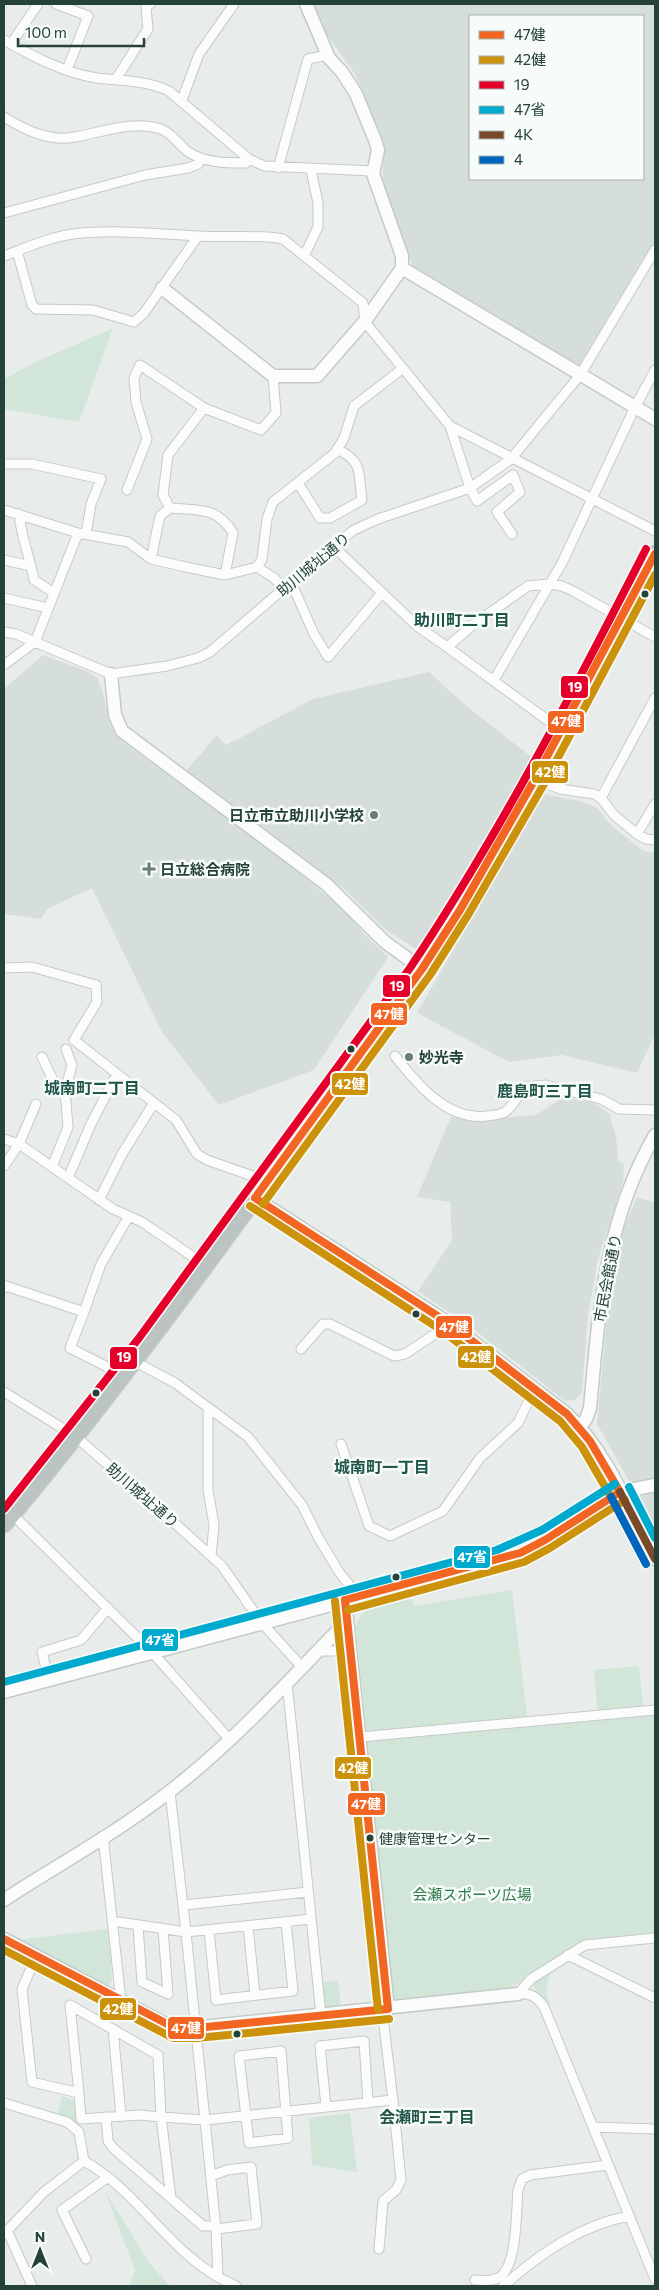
<svg xmlns="http://www.w3.org/2000/svg" width="659" height="2290" font-family="Commissioner,'Noto Sans JP',sans-serif">
	<rect width="100%" height="100%" fill="#e8edeb"/>
	<path fill="#d6dedb" fill-rule="evenodd" d="M310 4H655V241L578 368 413 267 382 185 384 146 355 74 315 18ZM470 16H643V179H470Z
		M43 655 89 672 97 678 103 693 110 725 123 742 270 849 326 895 346 912 366 936 388 957 314 1070 219 1105 162 1032 92 888 49 908 40 919 4 914V689Z
		M429 672 464 704 534 759 477 859 422 949H416L386 930 345 890 186 771 217 735 226 745 313 699Z
		M543 794 580 801 596 807 613 827 643 851 655 853V1034L637 1073 562 1055 509 1062 417 1013Z
		M564 1097 593 1102 609 1114 616 1136 618 1160 624 1164 623 1182 598 1259 588 1315 582 1392 575 1400 565 1401 476 1331 418 1291 452 1240 450 1202 417 1197 451 1117 479 1120 536 1115Z
		M637 1197 655 1203V1527L597 1424 608 1306 619 1240Z"/>
	<path fill="#d1e6d8" d="M113 328 79 422 4 409V379L38 361Z
		M512 1590 528 1724 598 1719 594 1670 639 1666 644 1715H655V1934L584 1941 511 1988 393 2001 356 1625C370 1598 382 1600 409 1593L414 1606Z
		M109 1929 112 1981 106 1988 24 1945 23 1939Z
		M550 1971 546 1993 550 2004 547 2006 532 1984Z
		M338 1981 341 2006 325 2007 322 1982Z
		M62 2096 74 2101 76 2124 57 2116Z
		M350 2113 357 2172 312 2165 309 2118Z
		M105 2191 150 2264 170 2286H117L130 2285 135 2270Z"/>
	<g fill="none" stroke-linecap="round" stroke-linejoin="round">
		<g stroke="#c5cac8" stroke-width="11">
			<path id="street" d="M56 4 88 16 67 70
				M4 40C32 56 64 73 97 78 121 81 146 80 169 91L249 159 264 166 373 171
				M11 44 38 4
				M116 79 148 29 146 7 150 4
				M182 100 199 54 234 4
				M4 117C25 130 49 142 75 137 104 132 131 120 161 129 170 132 180 145 187 151 203 163 227 163 246 163L249 159
				M278 168 308 59 328 55
				M4 213 145 175 188 168 198 164 202 158
				M17 251 32 305 36 309 93 310 134 322 144 313 198 236
				M4 256C25 248 50 237 73 234 115 229 157 234 199 236 227 238 255 234 283 239L363 303 365 322 450 426 655 531
				M304 256 318 227V203L311 170
				M450 426 470 488 477 501 513 475 520 492 497 512 512 534
				M4 464H32L101 479 91 504 86 534
				M298 483 320 518H330L362 500C358 473 364 462 337 449
				M127 490 147 439 136 402 134 378 140 365 204 408
				M170 508 163 495 168 455 204 408 261 430 276 413 273 376
				M4 510 78 533 128 542 151 559 181 566 225 575 257 567 274 578 284 589
				M19 514C21 537 30 557 34 580L54 593
				M333 546 417 626 447 647 474 624 528 586 550 584 562 586 573 591 655 637
				M151 559 160 516 170 508C198 511 217 506 233 533L225 575
				M4 560 31 566
				M257 567 262 559 267 519 273 502 335 453 344 438 354 406 402 369
				M291 582 314 634 328 657 382 593
				M4 598 48 608
				M4 632 16 634 111 674 167 666 198 658 210 652 333 546 354 530 378 519 470 488 511 459 580 375 655 250
				M35 642 78 533
				M447 647 561 730
				M4 665 35 642
				M494 680 562 563 635 407 655 370
				M535 779 560 789 594 794 601 798 614 815 637 834 646 839 655 840
				M601 798 655 698
				M637 834 655 804
				M4 968 32 967 96 985 97 1002 74 1040 176 1120 197 1154 207 1160 267 1181
				M395 1056C417 1084 447 1121 487 1116 493 1115 500 1115 505 1112 513 1106 519 1095 524 1087L546 1085 601 1099 619 1109 655 1110
				M42 1057 53 1080 65 1091
				M36 1104 19 1144 113 1209 142 1222 205 1265
				M4 1139 19 1144 4 1166
				M52 1167 68 1127 65 1091 72 1065 66 1049
				M68 1178 91 1124 117 1074
				M99 1200 122 1154 154 1103
				M4 1288 6 1286 84 1312 70 1348 123 1375
				M84 1312 101 1264 129 1216
				M301 1349 323 1324H330L394 1356 405 1354 450 1324
				M134 1361 175 1383 248 1437 302 1505 318 1537 339 1572 359 1597
				M4 1392 75 1436 178 1526 222 1566 261 1622 302 1667
				M208 1409V1490L214 1525 211 1556
				M341 1444 369 1526 390 1536 443 1511 480 1458 518 1423 528 1402 537 1392
				M12 1514 152 1652 230 1740
				M317 1651H350
				M49 1680 42 1652 81 1640 108 1608
				M287 1682 321 2015
				M360 1737 655 1710
				M170 1792 186 1932 311 1919
				M103 1836 121 2001
				M184 1905 308 1892
				M138 1926 142 1982 168 1994 163 1929
				M248 1926 255 1995
				M209 1930 216 2000 293 1991 286 1922
				M568 1955 655 1998
				M36 1957 22 1989 32 2082 79 2093 70 2005 158 2055 161 2117 139 2115 81 2119 79 2093
				M518 1994C531 1993 536 1996 544 2007L655 2279
				M518 1994 531 1979 585 1945 655 1938
				M113 2029 121 2116
				M281 2051 288 2138 249 2143 239 2056Z
				M4 2103 67 2122 79 2132 84 2161C136 2190 166 2247 218 2277L216 2229 186 1932 112 1921
				M326 2107 320 2046 364 2041 368 2103
				M106 2117 108 2141 113 2148 203 2226H216
				M593 2127 655 2129
				M211 2176 227 2170 251 2167 257 2224 216 2229
				M171 2198 161 2117 205 2120 393 2100 382 2009
				M7 2230 32 2286
				M4 2234 44 2192 84 2161
				M379 2249 383 2201 396 2190 401 2180 393 2100
				M86 2259 62 2210 108 2177
				M218 2277 236 2286
				M475 2280C482 2280 491 2282 498 2278 518 2268 516 2210 518 2190L522 2179 530 2175 608 2165
				M503 2286C540 2254 580 2225 629 2216"/>
		</g>
		<g stroke="#c3cbc8" stroke-width="15">
			<path id="secondary" d="M402 268 655 419
				M162 288 273 376H317L365 321 402 268V256L373 174 378 150 375 140 356 94 342 72 329 58 306 4
				M111 674 115 715 122 731 326 884 385 942 422 969
				M255 1198 450 1324 567 1414C608 1453 629 1510 655 1559
				M580 1427 586 1419 590 1408C599 1311 605 1221 655 1135
				M345 1600 388 2009
				M4 1692 500 1560 520 1553 545 1540 620 1492 655 1485
				M4 1900C64 1861 129 1826 184 1780 243 1732 294 1675 347 1621
				M4 1939 165 2024 183 2029 518 1994"/>
		</g>
		<g stroke="#c3ccc9" stroke-width="19">
			<path id="highway" d="M4 1524C102 1407 193 1283 283 1159 343 1077 407 997 460 910 530 795 594 674 655 554"/>
		</g>
		<use href="#street" stroke="#fcfcfc" stroke-width="9"/>
		<use href="#secondary" stroke="#fcfcfc" stroke-width="12"/>
		<use href="#highway" stroke="#bcc4c2" stroke-width="16"/>
		<g stroke="#f7fbf9" stroke-width="11">
			<path id="bus-1" d="M255 1198 422 969 460 910 535 779 655 554
				M255 1198 450 1324 567 1414 590 1441 620 1492
				M345 1600 388 2009
				M345 1600 520 1553 545 1540 620 1492
				M4 1939 175 2028H196L388 2009"/>
		</g>
		<g stroke="#f7fbf9" stroke-width="11">
			<path id="bus-2" d="M263 1204 430 975 468 915 544 784 655 575
				M250 1206 444 1332 560 1421 582 1447 611 1497
				M335 1601 378 2010
				M348 1610 524 1562 550 1548 625 1500
				M4 1950 173 2038H197L389 2019"/>
		</g>
		<g stroke="#f7fbf9" stroke-width="11">
			<path id="bus-3" d="M4 1509 139 1338 410 968C499 835 573 692 646 549"/>
		</g>
		<g stroke="#f7fbf9" stroke-width="11">
			<path id="bus-4" d="M629 1487 655 1538
				M4 1682 497 1550 542 1530 615 1484"/>
		</g>
		<g stroke="#f7fbf9" stroke-width="11">
			<path id="bus-5" d="M620 1492 655 1559"/>
		</g>
		<g stroke="#f7fbf9" stroke-width="11">
			<path id="bus-6" d="M611 1497 646 1564"/>
		</g>
		<use href="#bus-1" stroke="#f26522" stroke-width="8"/>
		<use href="#bus-2" stroke="#cd920c" stroke-width="8"/>
		<use href="#bus-3" stroke="#e4002b" stroke-width="8"/>
		<use href="#bus-4" stroke="#00a9ce" stroke-width="8"/>
		<use href="#bus-5" stroke="#7a4b2a" stroke-width="8"/>
		<use href="#bus-6" stroke="#0065bd" stroke-width="8"/>
	</g>
	<g fill="#24423a" stroke="#f7fbf9" stroke-width="2">
		<circle cx="645" cy="594" r="4.5"/>
		<circle cx="351" cy="1049" r="4.5"/>
		<circle cx="416" cy="1314" r="4.5"/>
		<circle cx="96" cy="1393" r="4.5"/>
		<circle cx="396" cy="1577" r="4.5"/>
		<circle cx="370" cy="1838" r="4.5"/>
		<circle cx="237" cy="2034" r="4.5"/>
	</g>
	<g fill="#697e78" stroke="#f7fbf9" stroke-width="2">
		<circle cx="374" cy="815" r="5"/>
		<path d="M146.5 861.5h5v5h5v5h-5v5h-5v-5h-5v-5h5z"/>
		<circle cx="409" cy="1057" r="5"/>
	</g>
	<g text-anchor="middle" dominant-baseline="central" stroke-width="5" stroke-linejoin="round" paint-order="stroke">
		<g font-size="14" fill="#24423a" stroke="#f7fbf9" text-anchor="start">
			<text x="379" y="1838">健康管理センター</text>
		</g>
		<g font-size="15" fill="#24423a" stroke="#f7fbf9">
			<text transform="translate(313 564) rotate(-40)">助川城址通り</text>
			<text transform="translate(607 1278) rotate(-79)">市民会館通り</text>
			<text transform="translate(143 1495) rotate(41)">助川城址通り</text>
		</g>
		<g font-size="15" font-weight="bold" fill="#24423a" stroke="#f7fbf9" text-anchor="start">
			<text x="364" y="815" text-anchor="end">日立市立助川小学校</text>
			<text x="160" y="869">日立総合病院</text>
			<text x="419" y="1057">妙光寺</text>
		</g>
		<g font-size="15" fill="#2d7a4b" stroke="#f7fbf9">
			<text x="472" y="1894">会瀬スポーツ広場</text>
		</g>
		<g font-size="16" font-weight="bold" fill="#1f5548" stroke="#f7fbf9">
			<text x="462" y="619">助川町二丁目</text>
			<text x="92" y="1087">城南町二丁目</text>
			<text x="545" y="1090">鹿島町三丁目</text>
			<text x="382" y="1466">城南町一丁目</text>
			<text x="427" y="2116">会瀬町三丁目</text>
		</g>
	</g>
	<g stroke="#f7fbf9" stroke-width="2">
		<rect x="560" y="675" width="29" height="24" rx="5" fill="#e4002b"/>
		<rect x="547" y="710" width="38" height="24" rx="5" fill="#f26522"/>
		<rect x="531" y="760" width="38" height="24" rx="5" fill="#cd920c"/>
		<rect x="382" y="974" width="29" height="24" rx="5" fill="#e4002b"/>
		<rect x="370" y="1002" width="38" height="24" rx="5" fill="#f26522"/>
		<rect x="331" y="1072" width="38" height="24" rx="5" fill="#cd920c"/>
		<rect x="435" y="1315" width="38" height="24" rx="5" fill="#f26522"/>
		<rect x="457" y="1345" width="38" height="24" rx="5" fill="#cd920c"/>
		<rect x="109" y="1346" width="29" height="24" rx="5" fill="#e4002b"/>
		<rect x="453" y="1545" width="38" height="24" rx="5" fill="#00a9ce"/>
		<rect x="141" y="1628" width="38" height="24" rx="5" fill="#00a9ce"/>
		<rect x="334" y="1756" width="38" height="24" rx="5" fill="#cd920c"/>
		<rect x="347" y="1792" width="39" height="24" rx="5" fill="#f26522"/>
		<rect x="99" y="1997" width="38" height="24" rx="5" fill="#cd920c"/>
		<rect x="167" y="2016" width="38" height="24" rx="5" fill="#f26522"/>
	</g>
	<g font-size="14" text-anchor="middle" font-weight="bold" fill="#fff">
		<text x="575" y="692">19</text>
		<text x="566" y="726">47健</text>
		<text x="550" y="777">42健</text>
		<text x="397" y="991">19</text>
		<text x="389" y="1019">47健</text>
		<text x="350" y="1089">42健</text>
		<text x="454" y="1332">47健</text>
		<text x="476" y="1362">42健</text>
		<text x="124" y="1362">19</text>
		<text x="472" y="1562">47省</text>
		<text x="160" y="1645">47省</text>
		<text x="353" y="1773">42健</text>
		<text x="366" y="1809">47健</text>
		<text x="118" y="2014">42健</text>
		<text x="186" y="2033">47健</text>
	</g>
	<rect width="659" height="2290" fill="none" stroke="#24423a" stroke-width="10"/>
	<rect x="469" y="15" width="175" height="165" fill="#f7fbf9" stroke="#a3b1ad"/>
	<rect x="479" y="31" width="25" height="8" fill="#f26522" stroke="#a3b1ad"/>
	<text x="514" y="40" font-size="15" fill="#24423a">47健</text>
	<rect x="479" y="56" width="25" height="8" fill="#cd920c" stroke="#a3b1ad"/>
	<text x="514" y="65" font-size="15" fill="#24423a">42健</text>
	<rect x="479" y="81" width="25" height="8" fill="#e4002b" stroke="#a3b1ad"/>
	<text x="514" y="90" font-size="15" fill="#24423a">19</text>
	<rect x="479" y="106" width="25" height="8" fill="#00a9ce" stroke="#a3b1ad"/>
	<text x="514" y="115" font-size="15" fill="#24423a">47省</text>
	<rect x="479" y="131" width="25" height="8" fill="#7a4b2a" stroke="#a3b1ad"/>
	<text x="514" y="140" font-size="15" fill="#24423a">4K</text>
	<rect x="479" y="156" width="25" height="8" fill="#0065bd" stroke="#a3b1ad"/>
	<text x="514" y="165" font-size="15" fill="#24423a">4</text>
	<g transform="translate(40 2250)" stroke="#f7fbf9" stroke-width="4" paint-order="stroke">
	<path d="M0-4L9 19L0 12L-9 19Z" fill="#24423a"/>
	<text y="-8" font-size="14" font-weight="bold" text-anchor="middle" fill="#24423a">N</text>
	</g>
	<path d="M18 38v8h126v-8" fill="none" stroke="#24423a" stroke-width="2.5"/>
	<text x="25" y="38" font-size="15" fill="#24423a" stroke="#f7fbf9" stroke-width="4" paint-order="stroke">100 m</text>
</svg>
